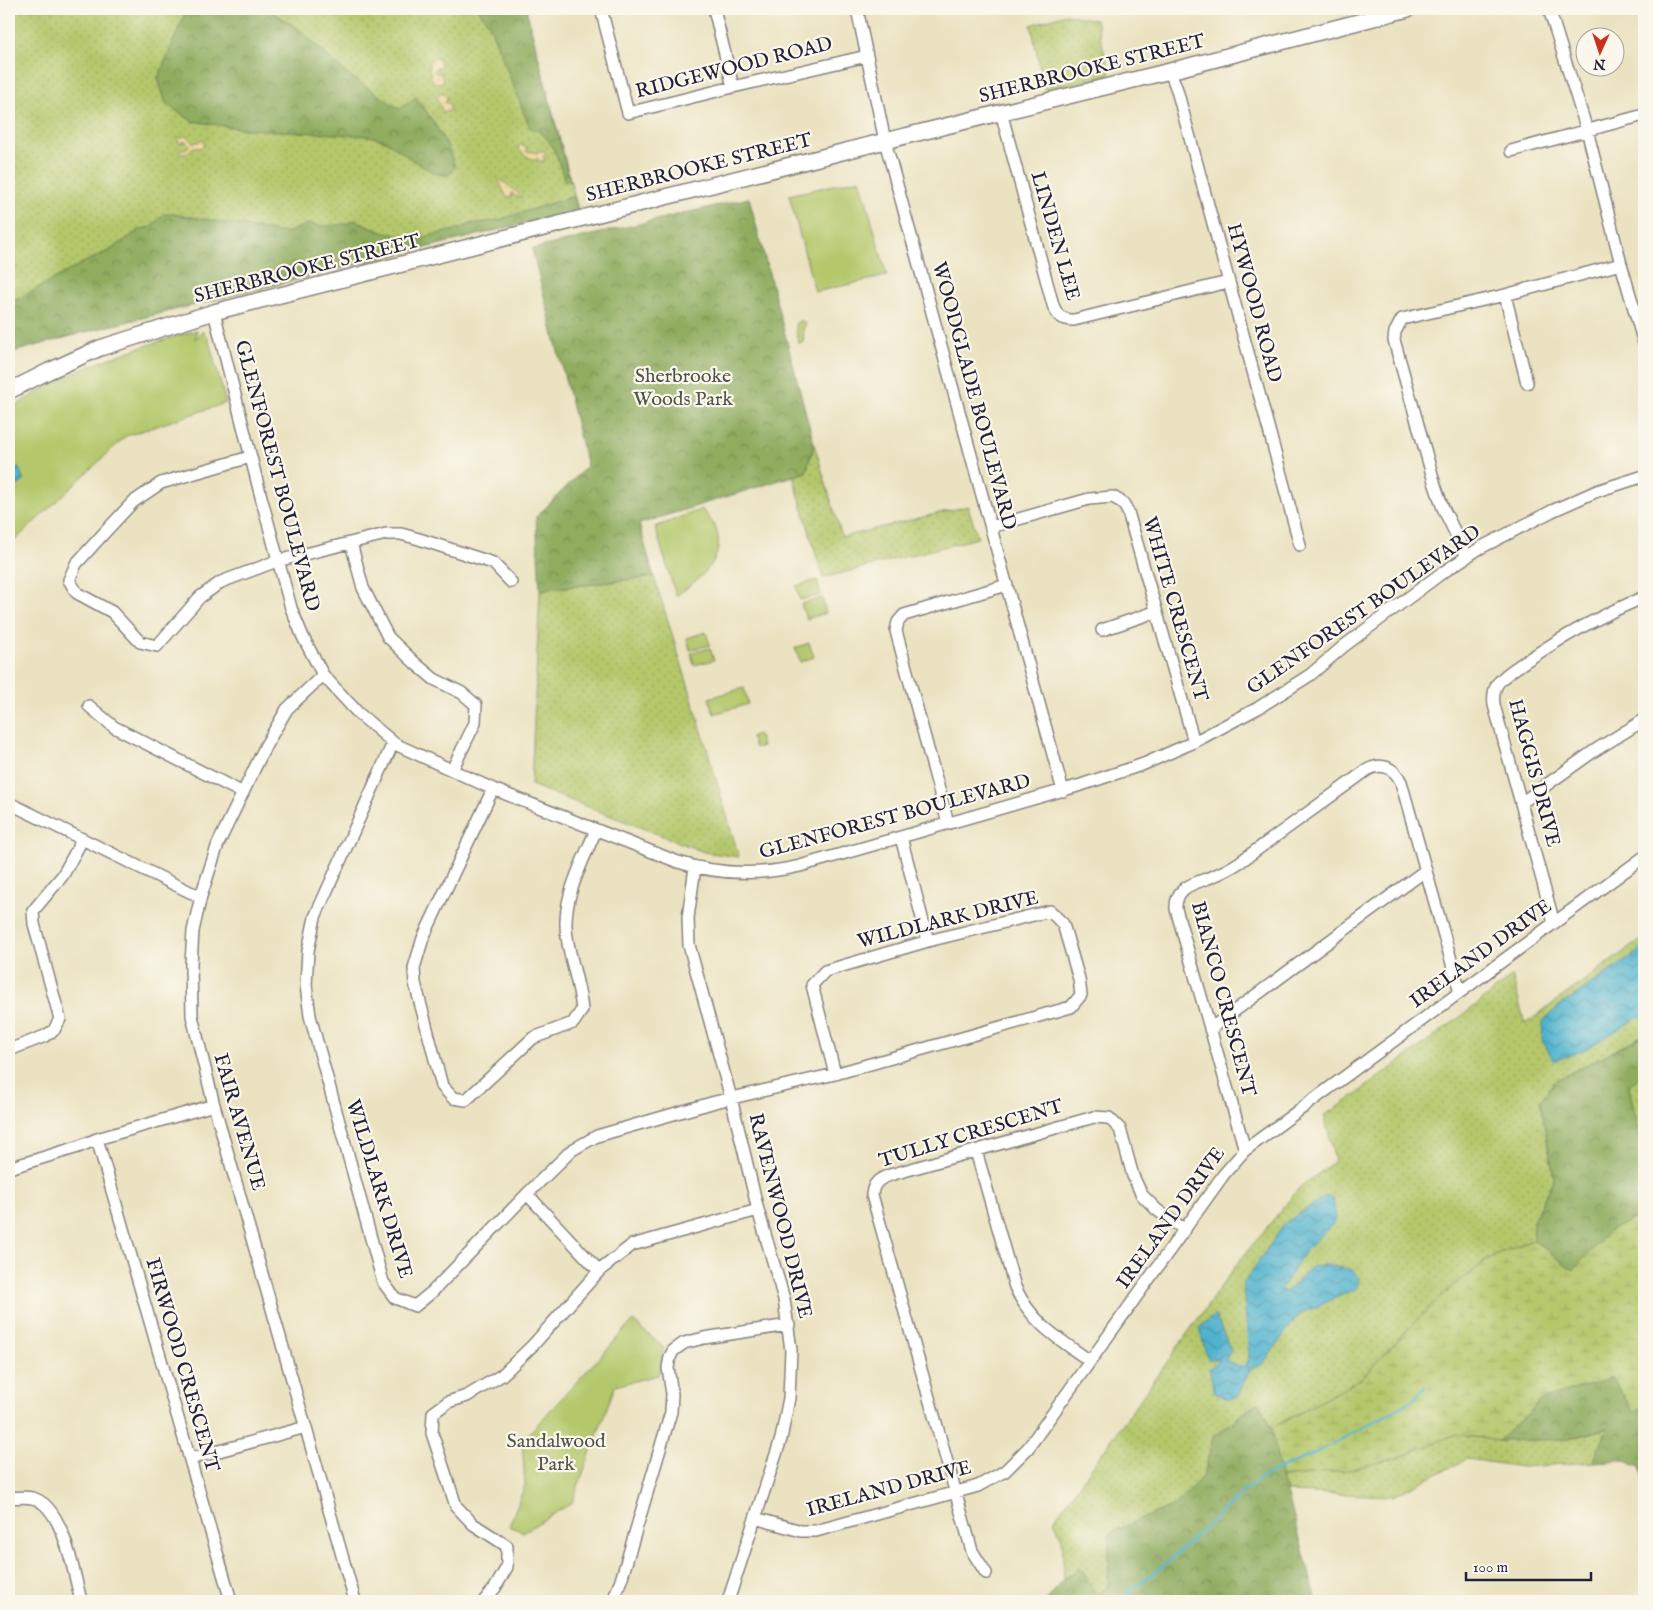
<svg xmlns="http://www.w3.org/2000/svg" width="1653" height="1610" font-family="'IM FELL English',serif">
	<defs>
		<pattern id="grass-dots" width="8" height="8" patternUnits="userSpaceOnUse" patternTransform="scale(1.25)"><rect width="8" height="8" fill="#b4c76b"/><path d="M2 2h.1M6 6h.1" fill="none" stroke="#9aab5e" stroke-width="1.8" stroke-linecap="round"/></pattern>
		<pattern id="forest-crowns" width="20" height="18" patternUnits="userSpaceOnUse" patternTransform="scale(1.25)"><rect width="20" height="18" fill="#8fac5f"/><path d="M2 6a3 3 0 1 1 6 0M12 15a3 3 0 1 1 6 0" fill="none" stroke="#748c50"/></pattern>
		<pattern id="wetland-marsh" width="20" height="14" patternUnits="userSpaceOnUse" patternTransform="scale(1.25)"><rect width="20" height="14" fill="#b4c76b"/><path d="M1 5h8M5 5V1M11 12h8M15 12V8" fill="none" stroke="#9aab5e"/></pattern>
		<pattern id="sand-dots" width="8" height="8" patternUnits="userSpaceOnUse" patternTransform="scale(1.25)"><rect width="8" height="8" fill="#eeda9e"/><path d="M2 2h.1M6 6h.1" fill="none" stroke="#ccbb89" stroke-width="1.8" stroke-linecap="round"/></pattern>
		<pattern id="water-waves" width="16" height="10" patternUnits="userSpaceOnUse" patternTransform="scale(1.25)"><rect width="16" height="10" fill="#4fb3ce"/><path d="M0 5q4-4 8 0t8 0" fill="none" stroke="#4191a8"/></pattern>
	</defs>
	<rect width="100%" height="100%" fill="#fbf7ec"/>
	<filter id="ink" filterUnits="userSpaceOnUse"><feTurbulence type="fractalNoise" baseFrequency=".02" numOctaves="2"/><feDisplacementMap in="SourceGraphic" scale="10" xChannelSelector="R" yChannelSelector="G"/><feConvolveMatrix kernelMatrix="1 2 1 2 8 2 1 2 1" color-interpolation-filters="sRGB"/></filter>
	<filter id="wash" filterUnits="userSpaceOnUse"><feTurbulence type="fractalNoise" baseFrequency=".0096" numOctaves="4" result="noise"/><feDisplacementMap in="SourceGraphic" scale="20" xChannelSelector="R" yChannelSelector="G"/><feGaussianBlur stdDeviation="1.12" result="paint"/><feColorMatrix in="noise" values="0 0 0 0 0 0 0 0 0 0 0 0 0 0 0 0 0 1.4 0 .05"/><feComposite in="paint" operator="in"/></filter>
	<g filter="url(#wash)">
		<rect width="100%" height="100%" fill="#eae2c0"/>
		<path fill="url(#grass-dots)" stroke="#6b7453" d="M9 9H526L578 210 89 331 9 353Z
			M1066 14 1096 20 1110 74 1045 91 1031 25Z
			M814 444 842 537 968 506 978 538 823 578 793 476 806 472Z
			M654 577 690 691 739 857 704 852 531 785 540 590Z
			M1644 937V1035L1555 1081 1540 1101 1554 1178 1534 1219 1533 1240 1494 1255 1454 1285 1415 1322 1361 1379 1272 1428 1258 1402 1213 1437 1204 1475 1176 1504 1110 1533 1108 1587 1097 1595 1080 1568 1064 1579 1062 1539 1054 1520 1237 1264 1300 1187 1335 1161 1324 1115 1340 1106 1475 1006 1512 976 1525 1024Z
			M1644 1072V1126L1638 1128 1628 1087Z
			M1609 1428 1593 1462 1522 1467 1467 1459 1393 1496 1287 1492 1281 1477 1349 1470 1400 1457 1456 1434 1498 1441 1569 1439Z"/>
		<path fill="url(#forest-crowns)" stroke="#58674d" d="M187 9H267L300 30 347 74 400 109 416 97 432 120 447 145 455 167 449 175C432 178 402 151 387 142 382 139 375 138 369 136L244 129 192 121 166 104 158 78Z
			M478 9H526L570 181 565 182C558 162 554 134 530 128L489 24Z
			M574 196 578 210 89 331 9 353V304L81 264 110 250 141 229 151 227 164 214H173L193 217 277 232H289L308 224 321 226 337 225 346 224 355 220 385 233 411 238H420L463 228 470 224 495 221Z
			M749 198 814 444 806 472 639 524 654 577 540 590 536 517 587 466 532 249Z
			M1644 1035V1072L1629 1087 1638 1128 1644 1173V1214L1610 1231 1573 1270 1533 1240 1534 1219 1554 1178 1540 1101 1555 1081Z
			M1612 1377 1634 1413 1644 1404V1482L1640 1467 1622 1460 1593 1462 1608 1428 1569 1439 1498 1441 1542 1400Z
			M1258 1402 1272 1428 1281 1477 1287 1492 1317 1601H1046L1064 1579 1080 1568 1097 1595 1108 1587 1110 1533 1176 1504 1204 1475 1213 1437Z"/>
		<path fill="url(#wetland-marsh)" stroke="#6b7453" d="M1644 1126V1173L1638 1128Z
			M1644 1214V1404L1634 1413 1612 1377 1542 1400 1498 1441 1456 1434 1400 1457 1349 1470 1281 1477 1272 1428 1361 1379 1415 1322 1454 1285 1494 1255 1533 1240 1573 1270 1610 1231Z"/>
		<path fill="url(#sand-dots)" stroke="#887e6c" d="M434 58 439 59 441 66 435 68 434 71 437 74 441 72 443 81 440 83 433 82 429 69V61Z
			M443 92 447 98 445 103 450 104V111L443 112 436 96Z
			M186 136 194 143 203 140 205 145 200 148 193 147 186 154H179L181 149H185L190 145 186 141 179 143 178 138Z
			M521 145 527 148 526 151 528 152 532 151 536 153 543 150 546 153 543 157 545 161H538V159L536 160C531 159 521 154 518 148Z
			M501 180C504 182 520 194 522 198L515 196 512 193 511 198 507 197 499 182Z"/>
		<path fill="#b4c76b" stroke="#6b7453" d="M860 179 887 276 815 292 789 195Z
			M799 321H801L806 324 803 329 804 342 798 343 795 324Z
			M197 330 195 339 202 331 208 338 226 403 126 436 9 546V411C17 404 26 399 35 394 85 363 141 347 197 330Z
			M702 509C707 516 715 524 717 532 725 563 697 580 676 596L655 527Z
			M817 580 821 595 800 600 796 586Z
			M822 598 826 613 806 619 801 604Z
			M706 632 710 645 690 650 687 638Z
			M809 643 814 657 800 662 795 648Z
			M710 648 714 660 694 665 691 653Z
			M744 688 748 704 714 714 709 698Z
			M756 734 759 736 762 746 755 748 751 737Z
			M633 1321 664 1348 658 1375 615 1386 572 1503 523 1532 509 1526 525 1485 522 1441Z"/>
		<path fill="url(#water-waves)" stroke="#386a84" d="M18 466 24 481 9 492V476Z
			M1644 948V1014L1582 1051 1554 1061 1542 1040 1543 1021 1559 1006Z
			M1324 1197H1333L1336 1221 1305 1251 1280 1291H1287L1313 1266 1328 1265 1353 1270 1359 1277 1358 1288 1298 1315 1263 1364 1250 1369 1238 1396 1228 1400 1215 1393 1209 1369 1219 1360H1208L1202 1339 1200 1327 1215 1315 1231 1350 1225 1360 1244 1368 1249 1357 1243 1284 1285 1223Z"/>
		<g fill="none" stroke-linecap="round" stroke-linejoin="round">
			<path stroke="#4fb3ce" stroke-width="2.5" d="M1115 1601 1161 1568 1259 1478 1316 1453 1410 1402 1425 1387"/>
		</g>
	</g>
	<g filter="url(#ink)">
		<g fill="none" stroke-linecap="round" stroke-linejoin="round">
			<g stroke="#86827e" stroke-width="14">
				<path id="minor" d="M601 9 628 113 733 87 867 56
					M714 9 733 87
					M857 9 885 141 1063 791
					M1549 9 1587 130 1621 264 1644 343
					M1170 71 1177 90 1300 545
					M1001 112 1053 305C1057 316 1062 320 1074 320L1228 282
					M1511 151 1644 115
					M1505 295 1527 383
					M214 312 260 493 291 608 303 637 323 675 358 713 395 744 493 789 678 862C719 875 758 876 800 866L1081 785 1144 764 1194 742 1258 708 1310 675 1344 646 1439 575 1480 548 1552 511 1597 491 1644 476
					M250 457 161 483 133 502 105 532 76 564 69 580 77 593 112 612 140 642 157 646 200 597 221 582 277 561 386 534H401L419 539 493 563 511 582
					M991 527 1089 499 1113 497 1123 503 1128 512 1194 742
					M351 543 363 588 388 637 416 664 434 679 462 693 476 705 475 723 452 770
					M1467 557 1443 508 1435 485 1394 340 1395 332 1402 319 1505 295 1621 264
					M1102 630 1155 612
					M323 675 287 709 266 745 218 844 201 896 193 931 191 964 192 1016 214 1105 355 1601
					M89 706 114 727 243 793
					M393 743 315 917 308 951 306 985 310 1016 383 1282 395 1298 415 1306 432 1292 527 1194 572 1150 597 1136 715 1102 835 1074 1071 1007 1081 995 1079 979 1063 924 1050 911 928 941 825 971 812 985 835 1074
					M493 789 423 938 414 968 415 983 442 1086 453 1098 466 1100 533 1038 573 1023 582 1010C580 987 572 966 568 943 559 903 581 866 596 830
					M9 803 190 892 201 896
					M1521 803 1594 751 1644 720
					M948 823 896 631 898 622 904 615 1007 585
					M901 837 928 941
					M695 867 688 918 689 945 731 1098 758 1210 784 1299 791 1350 789 1398 781 1439 728 1601
					M1554 923 1494 705C1493 697 1493 690 1498 683 1506 673 1519 666 1529 659 1565 635 1604 614 1644 597
					M1210 1029 1426 870
					M9 1050 45 1036 54 1030 60 1019 34 924 33 911 63 875 82 840
					M97 1139 231 1601
					M1245 1150 1176 909C1175 886 1194 884 1211 877 1221 873 1231 868 1240 862L1367 770C1381 762 1394 767 1401 782L1460 992
					M976 1151 1015 1287C1032 1324 1058 1338 1090 1361
					M9 1168 78 1147 97 1139 214 1105
					M527 1194 599 1271
					M190 1459 306 1427
					M9 1498C16 1498 25 1496 32 1498 63 1504 74 1574 81 1601
					M755 1518 801 1531H816L978 1486 1005 1471 1028 1448 1224 1174 1245 1150 1644 857
					M986 1573 972 1551 872 1195C873 1183 879 1179 890 1175L1094 1117 1109 1118 1120 1129 1133 1176 1142 1195 1157 1210 1185 1230
					M484 1601 495 1588 507 1567V1546L473 1524 456 1506 432 1433 433 1413 448 1402 467 1396 502 1375 533 1345 599 1271 632 1245 758 1210
					M613 1601 622 1577 671 1412 672 1394 668 1368 670 1357 673 1351 684 1343 704 1338 789 1325"/>
			</g>
			<g stroke="#86827e" stroke-width="18">
				<path id="major" d="M9 391 49 371 100 348 214 312 885 141 1170 71 1408 9"/>
			</g>
			<use href="#minor" stroke="#fff" stroke-width="11"/>
			<use href="#major" stroke="#fff" stroke-width="15"/>
		</g>
	</g>
	<g text-anchor="middle" dominant-baseline="central" stroke-width="4.5" stroke-linejoin="round" paint-order="stroke">
		<g font-size="20" fill="#22223b" stroke="#fbf7ec">
			<text transform="translate(734 68) rotate(-14)">RIDGEWOOD ROAD</text>
			<text transform="translate(1092 69) rotate(-14)">SHERBROOKE STREET</text>
			<text transform="translate(699 168) rotate(-14)">SHERBROOKE STREET</text>
			<text transform="translate(1055 236) rotate(74)">LINDEN LEE</text>
			<text transform="translate(307 269) rotate(-14)">SHERBROOKE STREET</text>
			<text transform="translate(1254 303) rotate(75)">HYWOOD ROAD</text>
			<text transform="translate(974 396) rotate(75)">WOODGLADE BOULEVARD</text>
			<text transform="translate(277 476) rotate(75)">GLENFOREST BOULEVARD</text>
			<text transform="translate(1175 609) rotate(74)">WHITE CRESCENT</text>
			<text transform="translate(1364 610) rotate(-35)">GLENFOREST BOULEVARD</text>
			<text transform="translate(1534 773) rotate(75)">HAGGIS DRIVE</text>
			<text transform="translate(895 817) rotate(-15)">GLENFOREST BOULEVARD</text>
			<text transform="translate(948 920) rotate(-14)">WILDLARK DRIVE</text>
			<text transform="translate(1481 954) rotate(-36)">IRELAND DRIVE</text>
			<text transform="translate(1223 999) rotate(75)">BIANCO CRESCENT</text>
			<text transform="translate(239 1122) rotate(74)">FAIR AVENUE</text>
			<text transform="translate(971 1134) rotate(-17)">TULLY CRESCENT</text>
			<text transform="translate(379 1189) rotate(73)">WILDLARK DRIVE</text>
			<text transform="translate(780 1216) rotate(76)">RAVENWOOD DRIVE</text>
			<text transform="translate(1171 1218) rotate(-54)">IRELAND DRIVE</text>
			<text transform="translate(182 1365) rotate(74)">FIRWOOD CRESCENT</text>
			<text transform="translate(889 1489) rotate(-15)">IRELAND DRIVE</text>
		</g>
		<g font-size="20" fill="#4e5449" stroke="#fbf7ec">
			<text x="683" y="376">Sherbrooke<tspan x="683" dy="23">Woods Park</tspan></text>
			<text x="556" y="1441">Sandalwood<tspan x="556" dy="23">Park</tspan></text>
		</g>
	</g>
	<rect width="1653" height="1610" fill="none" stroke="#fbf7ec" stroke-width="30"/>
	<g transform="translate(1600 52) rotate(183)"><circle r="24" fill="#fbf7ec" stroke="#a4a2a5"/>
	<path d="M0-4L9 19L0 12L-9 19Z" fill="#c8321e"/>
	<text y="-8" font-size="14" font-weight="bold" text-anchor="middle" fill="#22223b">N</text>
	</g>
	<path d="M1466 1572v8h125v-8" fill="none" stroke="#22223b" stroke-width="2.5"/>
	<text x="1473" y="1572" font-size="15" fill="#22223b" stroke="#fbf7ec" stroke-width="4" paint-order="stroke">100 m</text>
</svg>
